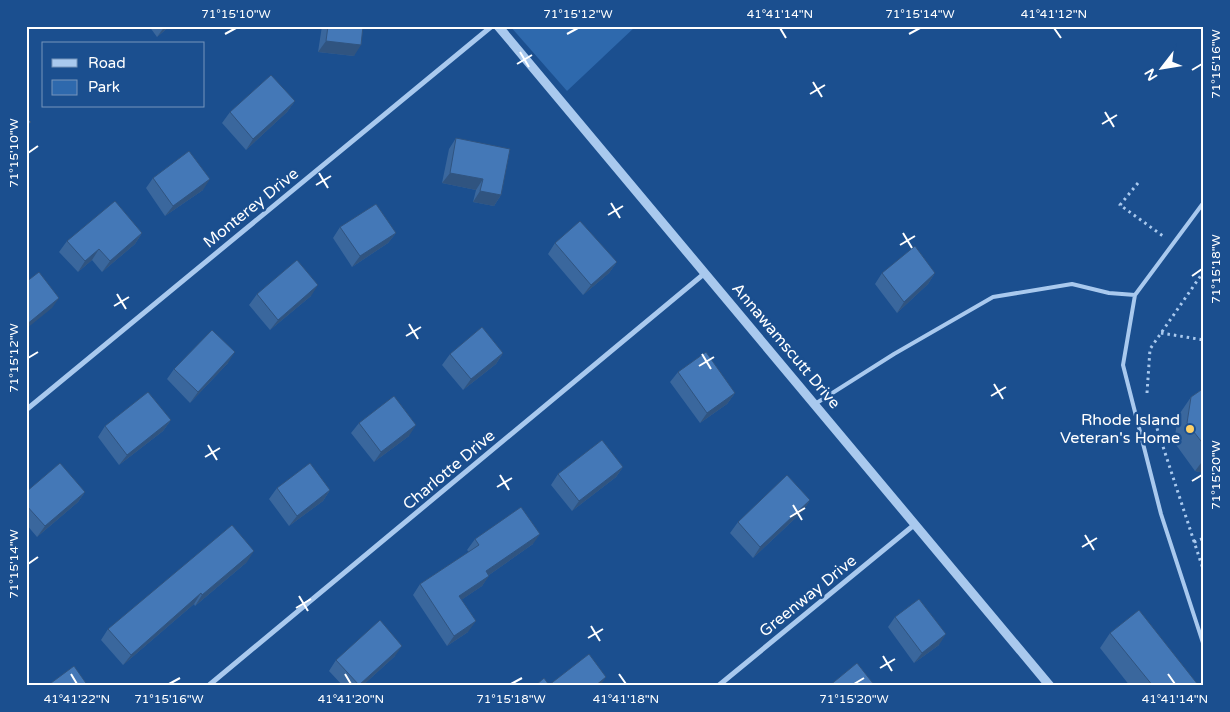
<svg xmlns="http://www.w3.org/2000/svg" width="1230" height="712" font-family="'Varela Round',sans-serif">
	<rect width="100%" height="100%" fill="#1b4f8f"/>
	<path fill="#2e69ad" d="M510 26H636L567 91Z"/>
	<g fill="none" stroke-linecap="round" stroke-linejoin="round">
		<path stroke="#a9c9ee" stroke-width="3" stroke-dasharray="2.5 4" stroke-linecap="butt" d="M1138 183 1120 205 1163 236
			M1161 333 1204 340
			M1147 393 1150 349 1204 271
			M1153 416 1204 572
			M1194 542 1204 538"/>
		<path stroke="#a9c9ee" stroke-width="4" d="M1204 202 1135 295 1123 365 1161 514 1204 646
			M815 404 894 354 993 297 1072 284 1109 293 1135 295"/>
		<path stroke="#a9c9ee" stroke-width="5" d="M26 410 492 26
			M208 686 705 273
			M718 686 914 525"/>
		<path stroke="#a9c9ee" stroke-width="9" d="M498 26 1050 686"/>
	</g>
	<path fill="#3a679d" d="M149 26H170L157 37Z
		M322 26H363L354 56 318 52Z
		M295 101 287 112 246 150 222 123 230 112Z
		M456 138 501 195 494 206 473 202 476 190 442 183 449 149Z
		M153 178 203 190 165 216 146 188Z
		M340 227 396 233 388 243 352 267 333 238Z
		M142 233 135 244 102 272 92 260 78 272 59 252 67 241Z
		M555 243 617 262 609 273 583 295 548 254Z
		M882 273H935L928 284 897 313 875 284Z
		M257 294 311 296 270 330 249 305Z
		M503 353 496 364 463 390 442 365 450 354Z
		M228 363 190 403 167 379 174 369Z
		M678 372 735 393 727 404 700 423 670 382Z
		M1204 388V473L1195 471 1174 442 1178 416 1191 397Z
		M171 420 163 431 119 465 98 437 105 426Z
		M359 423 409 436 374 462 351 433Z
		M623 467 616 477 572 511 551 485 558 474Z
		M277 488 330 490 323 501 289 526 269 499Z
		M26 492H85L78 502 37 537 26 524Z
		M810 500 803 511 753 558 730 533 738 522Z
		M475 539 533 544 489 575 482 586 461 600 468 632 447 646 413 595 420 584 469 552 467 550Z
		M247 562 195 606 194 604 123 665 101 640 108 629Z
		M895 617 939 645 914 663 888 627Z
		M1110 633 1199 686H1130L1100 648Z
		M395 656 362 686H343L329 671 336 660Z"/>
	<path fill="#305480" d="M165 26H170L157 37Z
		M326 41 361 45 354 56 318 52Z
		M295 101 287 112 246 150 253 139Z
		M450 173 483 179 476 190 442 183Z
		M210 179 203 190 165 216 173 206Z
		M480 191 501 195 494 206 473 202Z
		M142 233 135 244 102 272 110 261Z
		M396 233 388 243 352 267 360 256Z
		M99 249 92 260 78 272 85 261Z
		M617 262 609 273 583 295 591 285Z
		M935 273 928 284 897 313 904 302Z
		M318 285 311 296 270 330 278 320Z
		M59 298 52 308 26 329V325Z
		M235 352 228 363 190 403 198 392Z
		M503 353 496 364 463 390 471 379Z
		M735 393 727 404 700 423 707 413Z
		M171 420 163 431 119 465 127 455Z
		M416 425 409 436 374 462 381 452Z
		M1204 459V473L1195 471Z
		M623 467 616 477 572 511 579 501Z
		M330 490 323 501 289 526 297 516Z
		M85 492 78 502 37 537 45 526Z
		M810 500 803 511 753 558 760 547Z
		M540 534 533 544 479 582 486 571Z
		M254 551 247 562 195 606 202 595Z
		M489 576 482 586 451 607 459 596Z
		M201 593 194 604 123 665 131 655Z
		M476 621 468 632 447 646 454 636Z
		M946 634 939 645 914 663 922 653Z
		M402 646 395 656 362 686H358Z
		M606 677 600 686H595Z"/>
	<path fill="#4478b7" stroke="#305480" d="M328 26H363L361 45 326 41Z
		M271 75 295 101 253 139 230 112Z
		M26 117 31 122 26 126Z
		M456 138 510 149 501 195 480 191 483 179 450 173Z
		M189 151 210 179 173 206 153 178Z
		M115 201 142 233 110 261 99 249 85 261 67 241Z
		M376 204 396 233 360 256 340 227Z
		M580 221 617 262 591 285 555 243Z
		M915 246 935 273 904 302 882 273Z
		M297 260 318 285 278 320 257 294Z
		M39 272 59 298 26 325V282Z
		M482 327 503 353 471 379 450 354Z
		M212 330 235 352 198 392 174 369Z
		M706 352 735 393 707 413 678 372Z
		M1204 388V445L1187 423 1191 397Z
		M148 392 171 420 127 455 105 426Z
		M394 396 416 425 381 452 359 423Z
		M602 440 623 467 579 501 558 474Z
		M60 463 85 492 45 526 26 505V492Z
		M310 463 330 490 297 516 277 488Z
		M787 475 810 500 760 547 738 522Z
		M521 507 540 534 486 571 489 576 459 596 476 621 454 636 420 584 479 545 475 539Z
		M232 525 254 551 202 595 201 593 131 655 108 629Z
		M919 599 946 634 922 653 895 617Z
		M1139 610 1199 686H1153L1110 633Z
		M380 620 402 646 359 685 336 660Z
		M589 654 606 677 595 686H535L544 678 549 685Z
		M857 663 875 686H829Z
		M74 666 88 686H47Z"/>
	<path fill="none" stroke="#fff" stroke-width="2" d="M780 28 786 38M1054 28 1061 38M225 34 236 28M567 34 578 28M909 34 920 28M520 52 529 67M517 64 532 55M1192 70 1202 64M813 82 822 97M810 94 825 85M1105 112 1114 127M1102 124 1117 115M28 153 38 146M319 173 328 188M316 185 331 176M611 203 620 218M608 215 623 206M903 233 912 248M900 245 915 236M1192 276 1202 269M117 294 126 309M114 306 129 297M409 324 418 339M406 336 421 327M702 354 711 369M28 358 38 352M699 366 714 357M994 384 1003 399M991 396 1006 387M208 445 217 460M205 457 220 448M500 475 509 490M1192 481 1202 475M497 487 512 478M793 505 802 520M790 517 805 508M1085 535 1094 550M1082 547 1097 538M28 564 38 557M299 596 308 611M296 608 311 599M591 626 600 641M588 638 603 629M883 656 892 671M880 668 895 659M71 674 77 684M345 674 351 684M619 674 626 684M1168 674 1175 684M169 684 180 678M511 684 522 678M854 684 864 678"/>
	<circle fill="#ffd166" stroke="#1b4f8f" stroke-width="2" cx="1190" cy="429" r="5"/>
	<g text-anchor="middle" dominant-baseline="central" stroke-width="5" stroke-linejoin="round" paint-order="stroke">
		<g font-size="16" fill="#fff" stroke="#1b4f8f">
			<text transform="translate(251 208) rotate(-39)">Monterey Drive</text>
			<text transform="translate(786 346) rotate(50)">Annawamscutt Drive</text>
			<text transform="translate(449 470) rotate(-40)">Charlotte Drive</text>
			<text transform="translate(808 596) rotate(-39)">Greenway Drive</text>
		</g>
		<g font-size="16" fill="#fff" stroke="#1b4f8f" text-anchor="end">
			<text x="1180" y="420">Rhode Island<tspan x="1180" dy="18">Veteran's Home</tspan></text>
		</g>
	</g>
	<rect width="1230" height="712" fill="none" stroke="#1b4f8f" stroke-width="55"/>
	<rect x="42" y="42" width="162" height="65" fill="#1b4f8f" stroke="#7695bc"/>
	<rect x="52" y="59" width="25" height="8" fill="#a9c9ee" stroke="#7695bc"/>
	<text x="88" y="68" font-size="15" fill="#ffffff">Road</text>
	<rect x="52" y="80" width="25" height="15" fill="#2e69ad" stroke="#7695bc"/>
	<text x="88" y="92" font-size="15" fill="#ffffff">Park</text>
	<g transform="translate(1162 68) rotate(239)" stroke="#1b4f8f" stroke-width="4" paint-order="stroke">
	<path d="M0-4L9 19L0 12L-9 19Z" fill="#ffffff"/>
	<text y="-8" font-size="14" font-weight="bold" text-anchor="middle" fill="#ffffff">N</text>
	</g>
	<rect x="28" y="28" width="1174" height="656" fill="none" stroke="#fff" stroke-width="2"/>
	<g font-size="12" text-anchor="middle" fill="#fff">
		<text x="236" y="18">71°15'10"W</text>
		<text x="578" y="18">71°15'12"W</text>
		<text x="780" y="18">41°41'14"N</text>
		<text x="920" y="18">71°15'14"W</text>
		<text x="1054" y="18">41°41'12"N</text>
		<text transform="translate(1216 64) rotate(-90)" y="4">71°15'16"W</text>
		<text transform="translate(14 153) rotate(-90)" y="4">71°15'10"W</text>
		<text transform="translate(1216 269) rotate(-90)" y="4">71°15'18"W</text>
		<text transform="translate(14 358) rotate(-90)" y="4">71°15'12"W</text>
		<text transform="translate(1216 475) rotate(-90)" y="4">71°15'20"W</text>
		<text transform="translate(14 564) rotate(-90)" y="4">71°15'14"W</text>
		<text x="77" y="703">41°41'22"N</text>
		<text x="169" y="703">71°15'16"W</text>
		<text x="351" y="703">41°41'20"N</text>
		<text x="511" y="703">71°15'18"W</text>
		<text x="626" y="703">41°41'18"N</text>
		<text x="854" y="703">71°15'20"W</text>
		<text x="1175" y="703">41°41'14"N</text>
	</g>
</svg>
